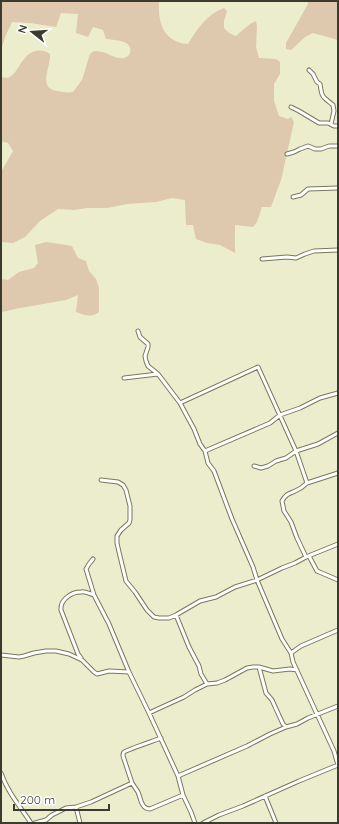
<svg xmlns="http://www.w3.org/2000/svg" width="339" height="824" font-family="Quicksand,sans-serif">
	<rect width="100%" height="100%" fill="#ebedcc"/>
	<path fill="#dec8ae" d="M1 1H159C158 18 161 36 178 42 181 43 185 44 188 44 197 29 207 14 224 8L227 11 224 21V28L229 33 236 36 250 24 256 21 257 26 256 47 259 58 276 59 280 62V74L274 84V101L279 116 288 119 291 117 294 122 281 180 271 207H262L257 222 253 227 235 225V253L220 245 207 243 196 239 193 225H186L185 200 172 198 156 202 127 204 107 208H87L74 210 58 209 40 221 25 237 13 243 1 242V172L13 151 8 143 1 141V77L8 78C11 76 14 74 16 71 19 67 21 62 25 58 31 50 42 48 50 54 51 67 37 88 57 91 63 92 68 93 73 92L82 80 90 54 94 51C98 51 103 52 106 53 112 56 117 59 124 58 127 57 130 55 130 52 133 40 114 40 106 39L103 30 93 27 88 37 76 33 78 14 61 13 56 27 30 23 12 22 5 37 1 51Z
		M307 1H338V41L335 39 313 33 305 37 291 50 286 49V43L308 4Z
		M46 242 60 244 72 246 78 258 86 261 89 271 96 279 99 288V312C92 318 84 315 76 312L78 295 66 300 20 308 2 312 1 317V279L8 280 19 272 34 268 38 263 35 245Z"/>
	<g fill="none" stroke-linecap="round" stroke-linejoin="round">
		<g stroke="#78795c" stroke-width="5">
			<path id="minor" d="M309 70 313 74 317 82 320 84C322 98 322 96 333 105L334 111 331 124
				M291 107 299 111 319 123H328L334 126H338
				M287 154 294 152 300 149 308 146 315 149H321L329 146H338
				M293 197 301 195 308 189 338 188
				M262 259 287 257 296 258 305 254 314 251 338 250
				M138 331 140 337 148 344V347L145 356 146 361 148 366 158 374 180 403 194 429 200 444 205 451 208 463 214 471 232 519 253 567 257 580 282 639 291 653 293 662 334 751 338 765
				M124 378 158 374
				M180 403 258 367 296 451 307 483 338 473
				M205 451 270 423 280 415 300 408 320 398 338 393
				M254 466 261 468 268 466 276 461 286 458 296 451 318 444 338 433
				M101 480 118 482 123 485 126 490 130 506V520L129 523 121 530 117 536V543L119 552 126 581 135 592 147 610 154 617 159 618H169L176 615 200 601 216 597 235 587 257 580 282 568 295 563 306 557 338 544
				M309 556 317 571 338 580
				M306 557 297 538 291 522 284 511 282 501C287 492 291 494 299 489 302 488 304 485 307 483
				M93 559 89 564 86 569 94 595 109 624 129 672 149 713 178 776 183 795
				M176 615 189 647 199 666 201 674 207 684
				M291 653 301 646 338 630
				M1 655 19 657 24 656 34 653 46 651H56L69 654 82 660 94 672 97 674 109 671 129 672
				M81 658 78 654 61 610C60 599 72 592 81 592 85 591 90 594 94 595
				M259 667 266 693 272 700 283 724 286 727
				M149 713 173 702 184 697 195 690 207 684 217 683 225 680 247 668 253 667H259L273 671 290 669 297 670
				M1 773C8 793 20 806 31 823
				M178 776 247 746 270 734 286 727 297 724 308 718 338 706
				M132 783 124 759C123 756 122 755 124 752 126 750 156 740 161 738
				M265 796 276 823
				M76 807 80 823
				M35 823 46 820 52 815 66 808 76 807 91 802 132 783C134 786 136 789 138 792 141 799 141 809 150 809L183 795 191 812 195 823
				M203 823 219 815 243 806 299 781 338 765"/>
		</g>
		<use href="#minor" stroke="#fff" stroke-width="3"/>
	</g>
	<rect width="339" height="824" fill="none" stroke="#3b3c2f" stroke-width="4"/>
	<g transform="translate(32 32) rotate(287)" stroke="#ffffff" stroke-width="3" paint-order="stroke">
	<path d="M0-3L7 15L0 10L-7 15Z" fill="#3b3c2f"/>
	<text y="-6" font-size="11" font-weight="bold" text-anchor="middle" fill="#3b3c2f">N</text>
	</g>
	<path d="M14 804v6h95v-6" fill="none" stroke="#3b3c2f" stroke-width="2"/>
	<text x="20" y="804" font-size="12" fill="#3b3c2f" stroke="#ffffff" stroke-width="3" paint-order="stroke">200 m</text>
</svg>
